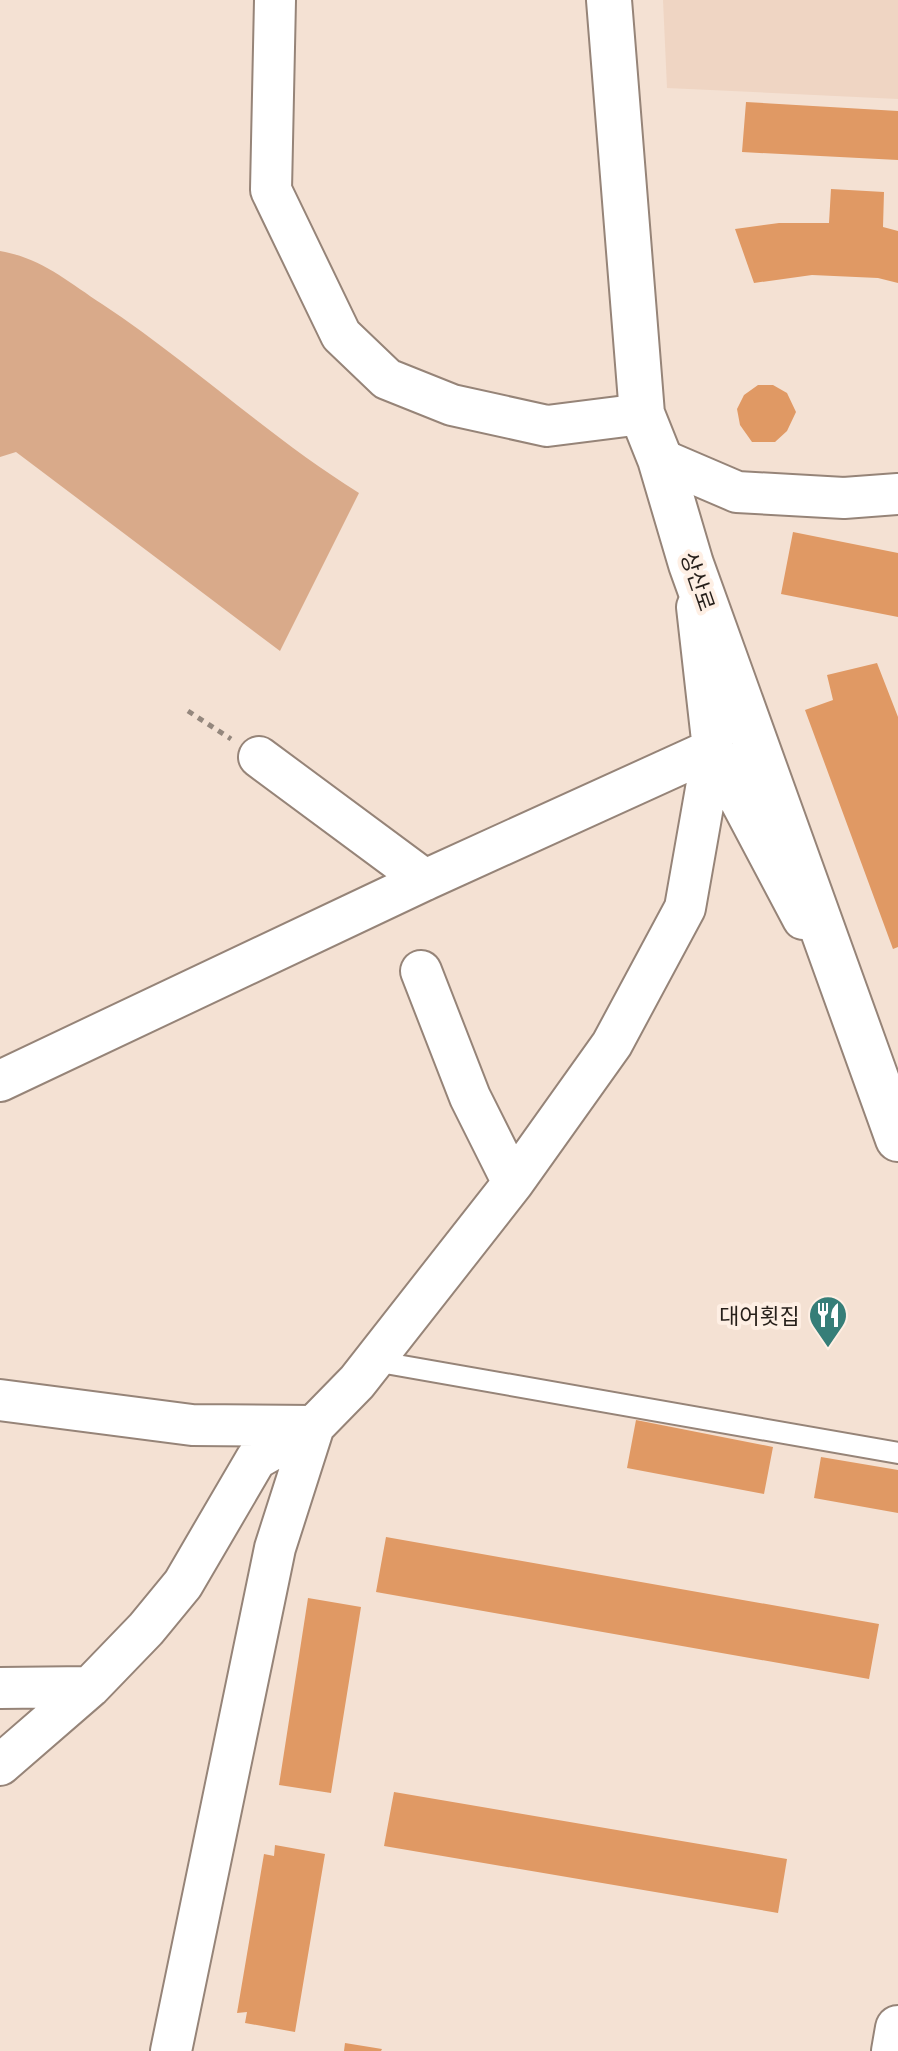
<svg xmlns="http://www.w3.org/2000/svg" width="898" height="2051" font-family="'Exo 2','Noto Sans KR',sans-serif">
	<rect width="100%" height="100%" fill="#f4e1d3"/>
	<path fill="#efd5c3" d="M663 0H898V99L667 88Z"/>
	<path fill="#d9aa8a" d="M0 251C41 258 67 281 102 304 191 363 268 436 359 493L280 651 16 452 0 457Z"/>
	<path fill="#e09964" d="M746 102 898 111V160L742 152Z
		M831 189 884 192 883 227 898 231V283L878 278 812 275 754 283 735 229 779 223H829Z
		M758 385H773L787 393 796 412 787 431 775 442H752L740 425 737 409 744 395Z
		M793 532 898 553V617L781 594Z
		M877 663 898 717V947L893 949 805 710 833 700 827 675Z
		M636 1420 773 1447 764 1494 627 1468Z
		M821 1457 898 1470V1513L814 1498Z
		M386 1537 879 1624 869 1679 376 1592Z
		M308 1598 361 1607 331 1793 279 1785Z
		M394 1792 787 1859 778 1913 384 1846Z
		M275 1845 325 1854 295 2032 245 2023 247 2012 237 2013 264 1854 274 1856Z
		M345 2043 382 2049 381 2051H344Z"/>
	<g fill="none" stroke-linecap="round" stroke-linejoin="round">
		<g stroke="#968478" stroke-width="24">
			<path id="service" d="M374 1361 898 1453"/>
		</g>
		<g stroke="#968478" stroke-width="44">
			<path id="minor" d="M275 0 271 190 341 335 387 379 452 405 547 426 642 414
				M660 459 737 492 844 498 898 494
				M713 749 803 919
				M259 757 425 880
				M421 971 470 1097 513 1183
				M0 1081 425 880 713 749 697 607
				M0 1400 192 1425 314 1426 275 1548 171 2051
				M0 1688 90 1687
				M0 1765 90 1687 146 1629 183 1584 256 1459 314 1426 357 1382 513 1183 612 1044 685 908 713 749"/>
		</g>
		<g stroke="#968478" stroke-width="48">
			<path id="tertiary" d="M609 0 642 414 660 459 691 564 898 1139
				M894 2051 898 2028"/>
		</g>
		<path stroke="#94877d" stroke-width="5" stroke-dasharray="6 6" stroke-linecap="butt" d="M188 711 231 739"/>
		<use href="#service" stroke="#fff" stroke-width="20"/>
		<use href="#minor" stroke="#fff" stroke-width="40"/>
		<use href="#tertiary" stroke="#fff" stroke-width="44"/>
	</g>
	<defs>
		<g id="restaurant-pin" transform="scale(2)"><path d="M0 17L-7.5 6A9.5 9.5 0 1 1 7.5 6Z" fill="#367e78" stroke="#feefe4"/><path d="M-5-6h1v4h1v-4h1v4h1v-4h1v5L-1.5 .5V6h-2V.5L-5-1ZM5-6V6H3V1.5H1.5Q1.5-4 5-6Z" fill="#fff"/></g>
	</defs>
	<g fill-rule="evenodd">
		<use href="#restaurant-pin" x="828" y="1315"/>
	</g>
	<g text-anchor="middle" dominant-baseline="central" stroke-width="8" stroke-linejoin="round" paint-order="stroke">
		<g font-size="22" fill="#261f1a" stroke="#feefe4">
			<text transform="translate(699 581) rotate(71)">상산로</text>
		</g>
		<g font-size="22" fill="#261f1a" stroke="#feefe4" text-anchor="end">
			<text x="800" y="1315">대어횟집</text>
		</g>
	</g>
</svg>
